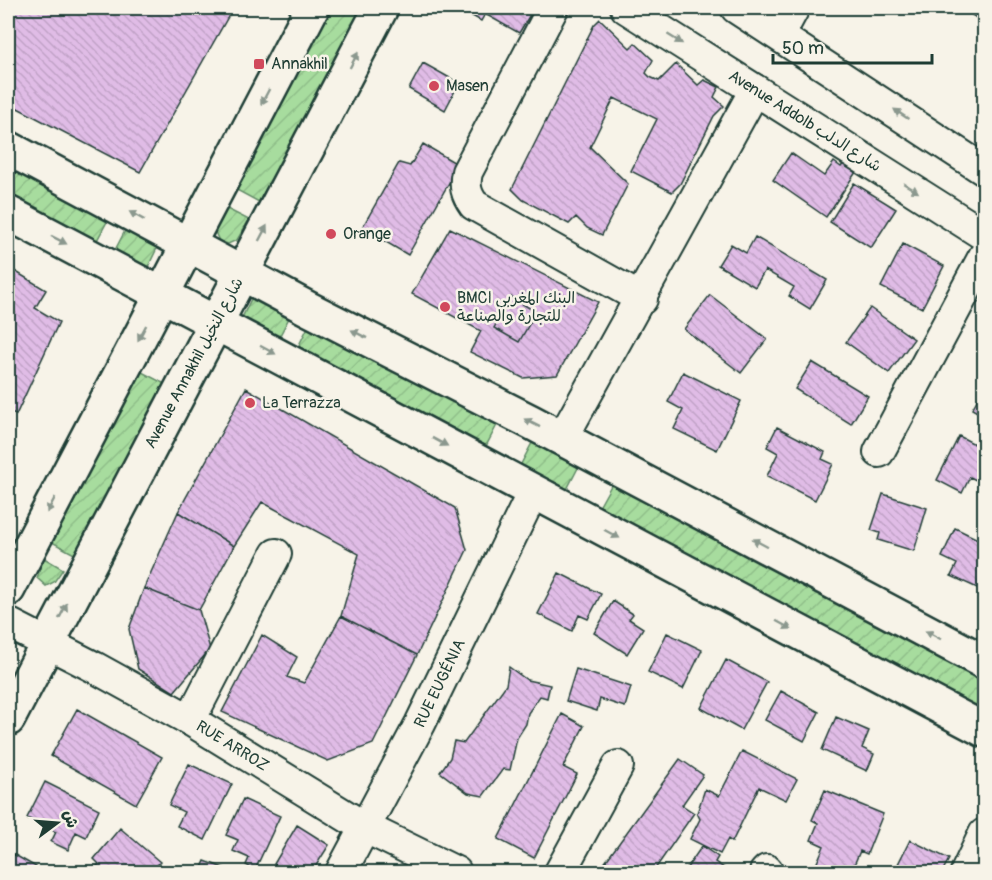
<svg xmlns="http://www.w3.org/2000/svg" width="992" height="880" font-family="Pangolin,'Playpen Sans Arabic',sans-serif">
	<defs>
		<pattern id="garden-furrows" width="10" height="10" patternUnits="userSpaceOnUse" patternTransform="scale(1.5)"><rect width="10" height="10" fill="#a7dc9e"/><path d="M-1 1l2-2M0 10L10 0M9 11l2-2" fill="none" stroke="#8fbe89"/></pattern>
		<pattern id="building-back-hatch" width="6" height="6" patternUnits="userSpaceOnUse" patternTransform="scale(1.5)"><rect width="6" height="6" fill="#e0bce6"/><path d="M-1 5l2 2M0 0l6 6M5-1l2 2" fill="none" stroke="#c0a2c6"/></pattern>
	</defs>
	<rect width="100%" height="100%" fill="#f7f3e8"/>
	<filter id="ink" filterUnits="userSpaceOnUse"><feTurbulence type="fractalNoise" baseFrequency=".0167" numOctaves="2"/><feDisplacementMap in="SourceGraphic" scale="12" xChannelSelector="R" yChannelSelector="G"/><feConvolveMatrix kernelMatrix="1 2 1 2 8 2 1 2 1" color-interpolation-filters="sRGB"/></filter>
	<g filter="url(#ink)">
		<path fill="url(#garden-furrows)" stroke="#638c69" stroke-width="1.5" d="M329 8H363L259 202 233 188Z
			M8 163 110 216 95 244 8 198Z
			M225 208 249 220 237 240 228 244 219 241 215 232Z
			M127 227 159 244 146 271 113 254Z
			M253 295 291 314 277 341 240 322Z
			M310 323 498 423 484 450 296 351Z
			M138 370 165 384 76 555 50 541Z
			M534 439 580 464 565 493 519 468Z
			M613 482 984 676V697L978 708 598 509Z
			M44 558 63 569 54 582 46 586 37 578Z"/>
		<path fill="url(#building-back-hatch)" stroke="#1f3d34" stroke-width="1.5" fill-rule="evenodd" d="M14 8H233L140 172 8 103V21Z
			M468 8H534L519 33 485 14 481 21 465 12Z
			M977 8H984V23L972 15Z
			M600 19 630 48 635 43 653 60 646 73 650 77 659 81 676 64 698 85 704 80 719 87 714 97 724 106 714 116 680 184 672 192 631 171 657 119 614 98 590 147 628 184 602 235 587 228 576 217 569 224 523 200 512 189 594 25Z
			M423 63 459 83 445 110 409 89Z
			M423 144 459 165 408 255 362 228 399 163 410 166Z
			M791 153 824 176 834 162 841 167 849 156 860 166 826 217 773 180Z
			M854 183 896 209 871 248 830 222Z
			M450 228 598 302 557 375 523 378 470 352 481 331 412 294ZM511 297 536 312 519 342 494 328Z
			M755 237 827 280 810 309 789 296 794 287 765 270 755 287 718 265 731 244 746 253Z
			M903 244 944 266 922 308 881 287Z
			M8 267 46 290 35 308 59 322 16 415 8 409Z
			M710 295 767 339 741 373 684 329Z
			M511 297 536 312 519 342 494 328Z
			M870 308 914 339 889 373 846 342Z
			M812 362 868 396 851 424 795 389Z
			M683 372 741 401 717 450 674 429 683 410 668 402Z
			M246 388 455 508 467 550 417 655 341 616 359 554 262 502 234 546 178 512Z
			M984 388V416L972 409Z
			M777 427 825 452 822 459 833 464 815 500 767 476 778 453 767 447Z
			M959 436 984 449V484L970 477 962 493 937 480Z
			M883 494 927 508 914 551 878 540 880 533 871 530Z
			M178 512 234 546 199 610 144 588Z
			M955 528 984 542V591L951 576 957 564 942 557Z
			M559 573 601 594 588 619 579 615 572 631 538 614Z
			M144 588 199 610 210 649 174 692 138 669 129 629Z
			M613 601 633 614 629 619 643 628 627 654 594 633Z
			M341 616 417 655 373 744 328 761 222 712 262 635 297 657 287 677 304 683Z
			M667 633 702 650 683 689 648 672Z
			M726 660 767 682 741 730 701 708Z
			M509 667 527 680 550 685 547 698 540 696 528 713 526 724 517 738 510 770 503 769 483 796 468 793 440 772 450 758 454 741 464 743 506 685Z
			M576 669 631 687 625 707 600 699 597 711 566 701Z
			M781 691 819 712 804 741 765 720Z
			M77 709 162 757 136 804 51 756Z
			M562 714 584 726 563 767 577 774 534 858 498 839Z
			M836 717 869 731 862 748 874 754 867 771 822 750Z
			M742 751 797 779 786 800 759 787 732 842 728 839 720 854 690 839 700 819 697 813 705 789 719 796Z
			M680 759 703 775 682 805 694 813 653 872H598Z
			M189 764 232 784 205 840 177 826 184 812 169 805Z
			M45 782 99 809 86 837 76 832 68 850 51 842 56 832 27 818Z
			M825 790 883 814 867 854 860 851 851 872H813L824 846 811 840 818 823 812 820Z
			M243 799 280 816 255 870 246 865 249 858 233 851 238 840 226 835Z
			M297 825 329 845 312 872H288L274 864Z
			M120 828 160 862 151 872H91L99 864 94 859Z
			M910 840 949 859 942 872H894Z
			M702 846 718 857 715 862 730 872H684Z
			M13 854 36 867 33 872H8V864Z
			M205 861 234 872H200Z"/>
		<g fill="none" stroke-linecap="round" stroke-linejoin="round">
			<g stroke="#1f3d34" stroke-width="34">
				<g id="minor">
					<path d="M553 8 467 172C464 186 466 194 474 205L642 299"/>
					<path d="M626 8 984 235"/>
					<path d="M736 8 984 170"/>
					<path d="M780 34 794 8"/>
					<path d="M562 439 755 90"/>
					<path d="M879 452 984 256"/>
					<path id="s1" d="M8 623 94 667 190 720 364 827 456 872"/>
					<path d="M190 720 276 554"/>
					<path id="s2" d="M341 872 420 724 533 492"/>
					<path d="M560 872 618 766"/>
					<path d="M765 872 767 870"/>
					<path d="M966 872 984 834"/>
				</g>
			</g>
			<g stroke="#1f3d34" stroke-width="38">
				<path id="major" d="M8 148 307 308 531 422 984 662
					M8 213 984 730
					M8 589 312 8
					M8 719 381 8"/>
			</g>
			<use href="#minor" stroke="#f7f3e8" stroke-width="30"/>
			<use href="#major" stroke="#f7f3e8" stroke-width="33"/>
		</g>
		<defs><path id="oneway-solid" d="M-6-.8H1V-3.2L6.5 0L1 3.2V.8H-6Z" transform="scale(1.5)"/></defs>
		<g fill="#8b988e">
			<use href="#oneway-solid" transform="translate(675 39) rotate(32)"/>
			<use href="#oneway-solid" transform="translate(354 60) rotate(-62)"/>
			<use href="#oneway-solid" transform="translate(265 97) rotate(118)"/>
			<use href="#oneway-solid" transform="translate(901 114) rotate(-146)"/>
			<use href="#oneway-solid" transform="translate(911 188) rotate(32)"/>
			<use href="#oneway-solid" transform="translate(137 216) rotate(-151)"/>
			<use href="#oneway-solid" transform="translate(263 233) rotate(-62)"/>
			<use href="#oneway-solid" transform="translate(59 240) rotate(27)"/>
			<use href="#oneway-solid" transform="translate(142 333) rotate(118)"/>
			<use href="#oneway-solid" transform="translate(359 334) rotate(-153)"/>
			<use href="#oneway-solid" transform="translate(268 350) rotate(28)"/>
			<use href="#oneway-solid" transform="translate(532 423) rotate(-153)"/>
			<use href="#oneway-solid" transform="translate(440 442) rotate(28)"/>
			<use href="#oneway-solid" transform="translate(51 505) rotate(118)"/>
			<use href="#oneway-solid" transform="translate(612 534) rotate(28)"/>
			<use href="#oneway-solid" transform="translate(760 543) rotate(-152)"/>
			<use href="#oneway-solid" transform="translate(63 611) rotate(-63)"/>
			<use href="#oneway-solid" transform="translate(784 625) rotate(28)"/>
			<use href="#oneway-solid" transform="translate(933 635) rotate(-152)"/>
		</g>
	</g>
	<g fill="#d1495b" stroke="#f7f3e8" stroke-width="2">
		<rect x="253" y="58" width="12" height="12" rx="3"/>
		<circle cx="434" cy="86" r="6"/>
		<circle cx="331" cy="234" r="6"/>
		<circle cx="445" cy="307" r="6"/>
		<circle cx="250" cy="403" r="6"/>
	</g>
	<g text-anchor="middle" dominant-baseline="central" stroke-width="5" stroke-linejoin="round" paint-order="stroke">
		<g font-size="16" fill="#1f3d34" stroke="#f7f3e8" text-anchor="start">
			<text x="271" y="64">Annakhil</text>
			<text x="446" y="86">Masen</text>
			<text x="343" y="234">Orange</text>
			<text x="457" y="298">BMCI البنك المغربي<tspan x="457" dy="18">للتجارة والصناعة</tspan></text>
			<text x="262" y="403">La Terrazza</text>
		</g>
		<g font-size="16" fill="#1f3d34" stroke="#f7f3e8">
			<text transform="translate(805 121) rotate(32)">Avenue Addolb شارع الدلب</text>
			<text transform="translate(194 363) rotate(-62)">Avenue Annakhil شارع النخيل</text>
			<text stroke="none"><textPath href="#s2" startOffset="213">RUE EUGÉNIA</textPath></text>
			<text stroke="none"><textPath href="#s1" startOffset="256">RUE ARROZ</textPath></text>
		</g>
	</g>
	<rect width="992" height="880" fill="none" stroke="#f7f3e8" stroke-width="30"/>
	<rect x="15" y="15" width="962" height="850" fill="none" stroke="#1f3d34" stroke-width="2" filter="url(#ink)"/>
	<g transform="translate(57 823) rotate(74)" stroke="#f7f3e8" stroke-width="4.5" paint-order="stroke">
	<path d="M0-4.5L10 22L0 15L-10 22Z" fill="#1f3d34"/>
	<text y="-9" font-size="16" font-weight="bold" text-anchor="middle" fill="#1f3d34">ش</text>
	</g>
	<path d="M773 54v9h159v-9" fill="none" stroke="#1f3d34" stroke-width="3"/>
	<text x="782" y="54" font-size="18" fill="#1f3d34" stroke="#f7f3e8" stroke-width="4.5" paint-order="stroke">50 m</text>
</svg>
